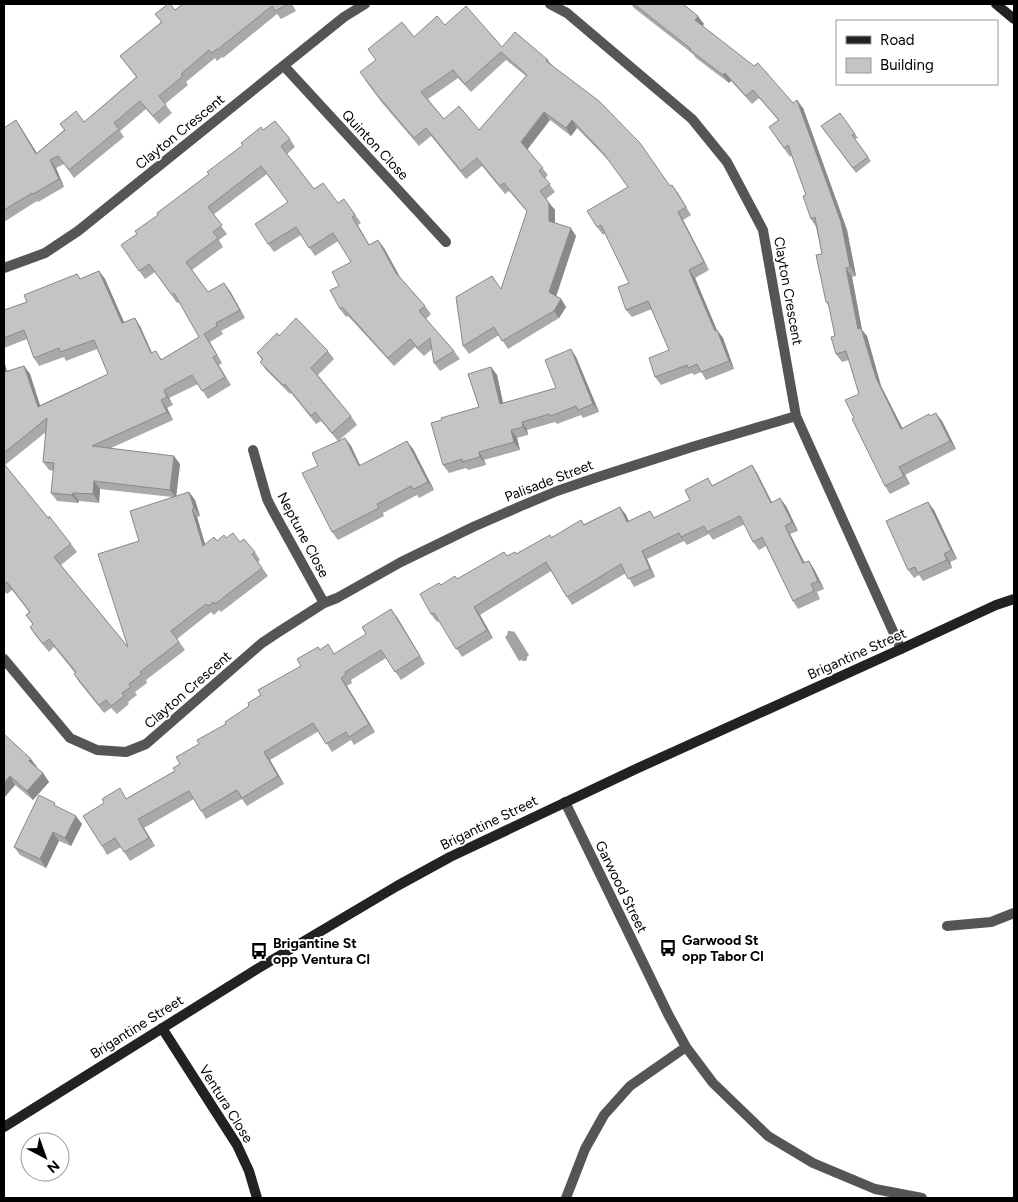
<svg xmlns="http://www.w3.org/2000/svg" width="1018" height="1202" font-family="Figtree,sans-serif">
	<rect width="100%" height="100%" fill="#fff"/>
	<path fill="#a3a3a3" d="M508 631H511L512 632 514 631 529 655 527 657V659L526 661H523L521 660 519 661 505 637 507 635Z"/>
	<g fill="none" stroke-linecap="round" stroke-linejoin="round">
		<path stroke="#555" stroke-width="10" d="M550 4 567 13 692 119 727 162 763 230 796 416 901 649
			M284 66 446 242
			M4 268 45 253 78 231 344 17 365 4
			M253 450 267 499 272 509 324 603
			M4 659 70 738 97 750 126 752 146 744 262 643 277 633 324 603 337 598 401 562 473 527 521 506 557 491 595 478 692 447 796 416
			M565 802 668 1014 686 1047 713 1083 768 1136 813 1163 875 1189 922 1198
			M947 926 991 922 1014 913
			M566 1198 585 1149 604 1115 630 1086 686 1047"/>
		<path stroke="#222" stroke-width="10" d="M996 4 1014 19
			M162 1028 237 1145 249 1171 257 1198
			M4 1127 257 969 397 886 450 857 638 768 901 649 996 605 1014 599"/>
	</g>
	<path fill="#a9a9a9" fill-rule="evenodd" d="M183 4H292L296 11 281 19 277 14 223 58 222 57 217 61 215 58 186 82 188 85 165 104 172 113 159 124 146 109 120 131 124 137 74 178 64 164 56 168 64 187 38 202 37 201 4 222V128L16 120 37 153 64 130 60 124 84 122 136 77 120 56 161 22 155 14 175 10Z
		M631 4H683L704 24 702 26 793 103 803 108 847 230 856 276 852 277 862 330 867 336 881 386 902 428 931 416 942 421 956 449 905 475 910 484 890 494 885 486 854 418 859 394 849 360 842 362 836 354 835 336 829 307 826 302 822 254 816 227 811 219 806 195 792 155 790 157 769 127 778 120 759 98 752 104 731 81 729 83 696 58 693 54 634 8Z
		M445 25 502 47 548 60 551 64 670 186 672 185 691 215 683 220 709 270 695 278 717 330 723 338 734 369 706 380 701 372 694 375 692 373 661 385 655 377 669 350 652 309 632 317 626 310 629 283 605 233 603 235 597 227 628 187 610 162 577 128 571 136 550 120 527 149 548 175 545 178 555 192 546 199 555 210V223L576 236 556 296 561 299 566 307 559 318 508 349 499 335 469 354 463 346 501 289 527 212 509 191 505 194 482 166 466 179 431 136 419 146 383 104 365 80 376 60 368 49 414 37ZM506 60 526 76 479 130 444 119 428 99 458 78 471 92Z
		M840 113 858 138 855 139 871 161 856 173 821 126Z
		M263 130 290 139 295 147 287 154 314 189 338 203 350 207 361 223 358 225 369 244 384 248 400 277 425 306 431 314 426 319 454 351 460 359 440 371 434 363 432 349 424 356 415 347 394 366 348 316 346 317 340 309 339 286 351 262 338 241 315 256 301 235 274 252 268 244 288 202 267 174 213 215 227 234 219 240 223 247 192 270 208 292 230 291 245 318 221 331 223 334 210 342 222 363 219 365 231 385 208 399 198 384 169 398 173 405 167 408 173 420 111 448 180 464 176 496 189 492 195 500 200 516 197 517 205 544 226 538 240 542 255 552 260 560 258 562 268 576 221 612 219 610 214 615 211 612 177 639 185 650 146 680 147 683 135 692 137 695 128 702 129 704 117 714 111 708 104 713 79 682 74 674 75 673 54 647 49 652 35 635 30 627 33 625 26 615 29 612 12 590 7 594 4 591V361L7 371 24 366 30 374 40 405 108 374 97 349 66 361 64 357 39 366 34 358 27 339 4 348V310L27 302 77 274 81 279 99 271 105 279 124 323 140 326 152 353 162 359 199 337 179 302 177 303 155 272 145 279 121 245 137 234 158 215ZM46 432 43 462 49 470 54 471 51 493 57 501 78 503 79 501 99 503 100 489 172 497 139 541 128 647 61 565 77 552 71 544 49 519 5 465Z
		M279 336 328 351 334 359 318 375 351 416 357 425 338 441 345 438 351 446 360 465 413 449 434 490 419 498 417 495 383 513 384 516 338 540 332 532 318 466 338 441 321 421 316 424 291 393 290 394 266 370 260 362 262 360 257 353Z
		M576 357 599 412 583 418 581 415 557 424 555 422 527 430 528 435 517 438 520 450 484 460 486 465 468 470 466 468 449 473 443 465 479 407 491 367 497 375 503 403 556 388Z
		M752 465 757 473 772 502 786 506 798 531 790 534 804 563 814 569 824 589 817 592 820 599 798 609 793 601 766 546 759 550 753 542 745 524 713 540 709 534 687 545 684 541 647 559 655 577 634 587 626 573 572 605 551 571 480 615 493 638 462 657 439 621 437 622 431 614 457 579 507 556 516 554 552 537 584 524 620 507 626 515 629 522 655 517 690 500 713 485Z
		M934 510 957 559 950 562 952 568 923 581 919 575 914 578 908 570Z
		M397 617 425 664 401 680 386 658 351 680 352 683 347 686 375 732 354 745 351 740 332 752 319 731 270 760 284 784 247 806 242 799 206 819 194 799 144 828 155 846 130 861 121 847 107 855 102 846 104 803 127 798 175 771 180 764 199 744 249 706 261 695 301 666 318 647 320 649 335 654Z
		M4 734 37 767 36 768 43 773 49 782 33 800 15 785 4 798Z
		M58 807 82 824 71 846 59 841 46 868 20 855 14 847Z"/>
	<path fill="#898989" d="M698 16 704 24 700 29 695 20Z
		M725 73 731 81 729 83 723 75Z
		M797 100 803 108 847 230 856 276 850 267Z
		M544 112 550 120 527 150 521 142Z
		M16 120 22 129 42 162 36 154Z
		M572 120 577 128 571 136 566 128Z
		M50 160 56 168 64 187 59 179Z
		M672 185 678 193 691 215 686 207Z
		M549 203 555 210V229L549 221Z
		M678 212 683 220 709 270 704 262Z
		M571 228 576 236 555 300 549 292Z
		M378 240 384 248 402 281 396 273Z
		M846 268 852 277 862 330 867 336 881 386 907 437 901 429 876 378 858 329Z
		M689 270 695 278 720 338 715 331Z
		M99 271 105 279 128 331 122 323Z
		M224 283 230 291 245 318 240 310Z
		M561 299 566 307 559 318 554 311Z
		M135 318 140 326 156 362 151 353Z
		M717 330 723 338 734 369 729 361Z
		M571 349 576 357 599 412 593 404Z
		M4 361 10 381 5 372 4 370Z
		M24 366 30 374 43 415 38 407Z
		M491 367 497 375 505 412 500 404Z
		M164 390 169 398 173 405 167 397Z
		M161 400 167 408 173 420 167 412Z
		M936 413 942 421 956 449 950 441Z
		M522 422 527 430 528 435 523 427Z
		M511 430 517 438 520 450 514 442Z
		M345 438 351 446 364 474 359 466Z
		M407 441 413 449 434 490 428 482Z
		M479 452 484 460 486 465 480 457Z
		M174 456 180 464 176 498 170 490Z
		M752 465 757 473 776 511 771 503Z
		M899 467 905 475 910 484 904 476Z
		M94 481 100 489 99 503 93 494Z
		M189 492 195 500 200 516 194 508Z
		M73 493 79 501 78 503 72 495Z
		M780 498 786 506 798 531 792 522Z
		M928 502 934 510 957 559 951 550Z
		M620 507 626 515 633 530 627 522Z
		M192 509 197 517 208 554 203 546Z
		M785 526 790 534 809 571 803 563Z
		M642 551 647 559 655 577 650 569Z
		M944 554 950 562 952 568 947 560Z
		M809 561 814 569 824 589 818 581Z
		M474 607 480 615 493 638 487 630Z
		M391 609 397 617 425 664 420 656Z
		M341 678 347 686 375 732 369 724Z
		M264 752 270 760 284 784 278 776Z
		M31 759 37 767 35 770 29 761Z
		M43 773 49 782 33 800 27 791Z
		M10 776 15 785 4 798V783Z
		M76 816 82 824 71 846 65 838Z
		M138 819 144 828 155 846 149 838Z
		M53 832 59 841 46 868 40 859Z"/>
	<path fill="#c4c4c4" stroke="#898989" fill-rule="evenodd" d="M168 4H170L175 10 183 4H288L275 11 272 6 217 50V49L212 53 209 50 181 74 183 76 159 96 166 105 153 116 140 101 114 123 119 129 69 170 58 156 50 160 59 179 33 194 32 193 4 210V128L16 120 36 154 65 130 60 124 76 111 84 122 137 77 120 56 162 22 155 14Z
		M634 4H683L698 16 695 20 754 66 758 63 793 103 797 100 841 222 850 267 846 268 858 329 861 328 876 378 901 429 929 414 930 416 936 413 950 441 899 467 904 476 885 486 852 419 854 418 845 400 859 394 846 351 836 354 831 337 835 336 828 302H826L816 255 822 254 815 217 811 219 803 196 806 195 788 145 784 148 769 127 779 120 753 90 746 96 725 73 723 75 690 50 691 49Z
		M466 6 502 47 515 32 548 60 546 61 599 101 640 143 670 186 672 185 686 207 678 212 704 262 689 270 715 331 717 330 729 361 701 372 697 364 688 368 687 365 655 377 649 358 669 350 648 301 626 310 618 287 629 283 601 225 597 227 587 211 628 187 604 154 572 120 566 128 544 112 521 142 543 168 539 171 550 184 540 191 549 203V221L571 228 549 292 561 299 554 311 502 341 494 327 463 346 456 297 492 276 501 289 527 211 504 183 500 186 477 158 461 171 426 128 414 138 378 96 360 72 376 60 368 49 402 22 414 37 437 16 445 25ZM501 52 527 75 479 130 459 106 444 119 421 92 453 70 465 84Z
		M840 113 855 134 852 135 868 157 853 168 821 126Z
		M275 121 290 139 281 146 314 189 323 183 338 203 344 199 355 215 352 217 369 245 378 240 396 273 425 306 419 311 454 351 434 363 430 338 418 348 410 339 388 358 342 307 340 309 330 290 339 286 332 272 351 262 333 233 309 248 296 227 268 244 255 224 288 202 261 166 208 207 222 225 213 232 218 238 186 262 208 292 224 283 240 310 216 323 217 326 204 334 217 355 213 357 225 377 202 391 192 375 164 390 167 397 161 400 167 412 92 446 174 456 170 490 94 481 93 494 73 493 72 495 51 493 54 463 43 462 47 418 4 453V370L5 372 24 366 38 407 108 374 94 340 60 352 59 348 34 358 24 330 4 338V310L27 302 24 295 77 274 80 279 99 271 122 323 135 318 151 353 156 351 161 360 199 337 174 293 172 295 149 264 139 271 121 245 137 234 135 231 158 215 157 213 209 174 207 172 243 145 241 143 261 127 263 130Z
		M296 318 328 351 311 368 351 416 332 433 315 412 311 416 285 384 284 386 260 362 263 359 257 353 277 333 279 336Z
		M571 349 593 404 578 410 576 406 551 416 550 414 522 422 523 427 511 430 514 442 479 452 480 457 462 462V459L443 465 431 423 442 420 441 418 479 407 468 374 491 367 500 404 556 388 545 360Z
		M345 438 359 466 407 441 428 482 414 489 411 486 377 504 379 508 332 532 302 473 318 466 312 453Z
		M4 464 49 519V516L71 544 54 557 128 647 98 554 139 541 130 511 189 492 194 508 192 509 203 546 214 537 217 541 224 535 226 538 233 533 240 542 244 539 255 552 252 554 262 568 215 604 214 602 208 606 206 604 171 631 179 642 140 672 142 674 129 684 131 687 122 693 124 696 111 706 106 700 99 705 74 674 76 672 49 639 43 644 30 627 33 624 26 615 30 612 7 582 4 584Z
		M752 465 771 503 780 498 792 522 785 526 803 563 809 561 818 581 811 584 814 591 793 601 762 537 753 542 740 516 707 532 704 526 681 537 679 533 642 551 650 569 628 579 621 564 567 597 546 562 474 607 487 630 456 649 434 613 431 614 420 594 439 583 441 585 455 576 457 579 504 552 507 556 515 552 516 554 550 535 551 538 581 520 584 525 620 507 627 522 650 511 654 518 690 500 685 490 708 478 712 486Z
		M928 502 951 550 944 554 947 560 918 573 915 567 908 570 886 521Z
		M391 609 420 656 395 672 381 650 345 672 346 674 341 678 369 724 349 737 346 732 326 744 313 723 264 752 278 776 242 798 237 790 201 811 189 791 138 819 149 838 124 852 115 838 102 846 83 816 104 803 102 799 120 788 126 799 175 771 173 768 180 764 176 757 199 744 197 740 226 724 225 722 249 706 248 703 261 695 258 690 301 666 297 659 318 647 320 650 328 644 334 654 366 634 362 627Z
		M4 734 31 759 29 761 43 773 27 791 10 776 4 783Z
		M39 795 55 803 54 805 76 816 65 838 53 832 40 859 14 847Z"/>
	<defs>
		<g id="bus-bare" transform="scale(1.35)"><path d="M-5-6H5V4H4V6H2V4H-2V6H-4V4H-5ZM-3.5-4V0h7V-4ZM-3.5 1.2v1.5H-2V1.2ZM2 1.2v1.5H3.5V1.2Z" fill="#000" stroke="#fff" stroke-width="2.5" paint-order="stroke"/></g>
	</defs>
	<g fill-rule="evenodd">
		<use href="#bus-bare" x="668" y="948"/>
		<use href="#bus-bare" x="259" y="951"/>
	</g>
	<g text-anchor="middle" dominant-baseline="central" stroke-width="4" stroke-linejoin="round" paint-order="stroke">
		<g font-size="14" fill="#000" stroke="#fff">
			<text transform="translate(180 132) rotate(-39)">Clayton Crescent</text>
			<text transform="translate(375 145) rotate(47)">Quinton Close</text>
			<text transform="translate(788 291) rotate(80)">Clayton Crescent</text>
			<text transform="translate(549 481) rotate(-21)">Palisade Street</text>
			<text transform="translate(303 535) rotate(62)">Neptune Close</text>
			<text transform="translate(857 654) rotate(-24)">Brigantine Street</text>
			<text transform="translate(188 690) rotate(-41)">Clayton Crescent</text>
			<text transform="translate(489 823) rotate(-26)">Brigantine Street</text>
			<text transform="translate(621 887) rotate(64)">Garwood Street</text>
			<text transform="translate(137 1027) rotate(-32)">Brigantine Street</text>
			<text transform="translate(226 1104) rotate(58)">Ventura Close</text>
		</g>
		<g font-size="14" font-weight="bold" fill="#000" stroke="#fff" text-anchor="start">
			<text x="682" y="940">Garwood St<tspan x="682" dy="16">opp Tabor Cl</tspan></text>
			<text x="273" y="943">Brigantine St<tspan x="273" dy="16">opp Ventura Cl</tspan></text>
		</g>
	</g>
	<rect width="1018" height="1202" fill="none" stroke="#000000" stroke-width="10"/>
	<rect x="836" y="20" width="162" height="65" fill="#ffffff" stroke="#999999"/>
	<rect x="846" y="36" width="25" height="8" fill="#222222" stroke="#999999"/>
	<text x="880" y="45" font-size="15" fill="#000000">Road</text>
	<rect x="846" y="58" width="25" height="15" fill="#c4c4c4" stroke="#999999"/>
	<text x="880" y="70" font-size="15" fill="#000000">Building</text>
	<g transform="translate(45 1157) rotate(139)"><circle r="24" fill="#ffffff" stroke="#999999"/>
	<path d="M0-4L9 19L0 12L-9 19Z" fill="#000000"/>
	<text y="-8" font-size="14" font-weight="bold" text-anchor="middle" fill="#000000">N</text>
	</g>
</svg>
